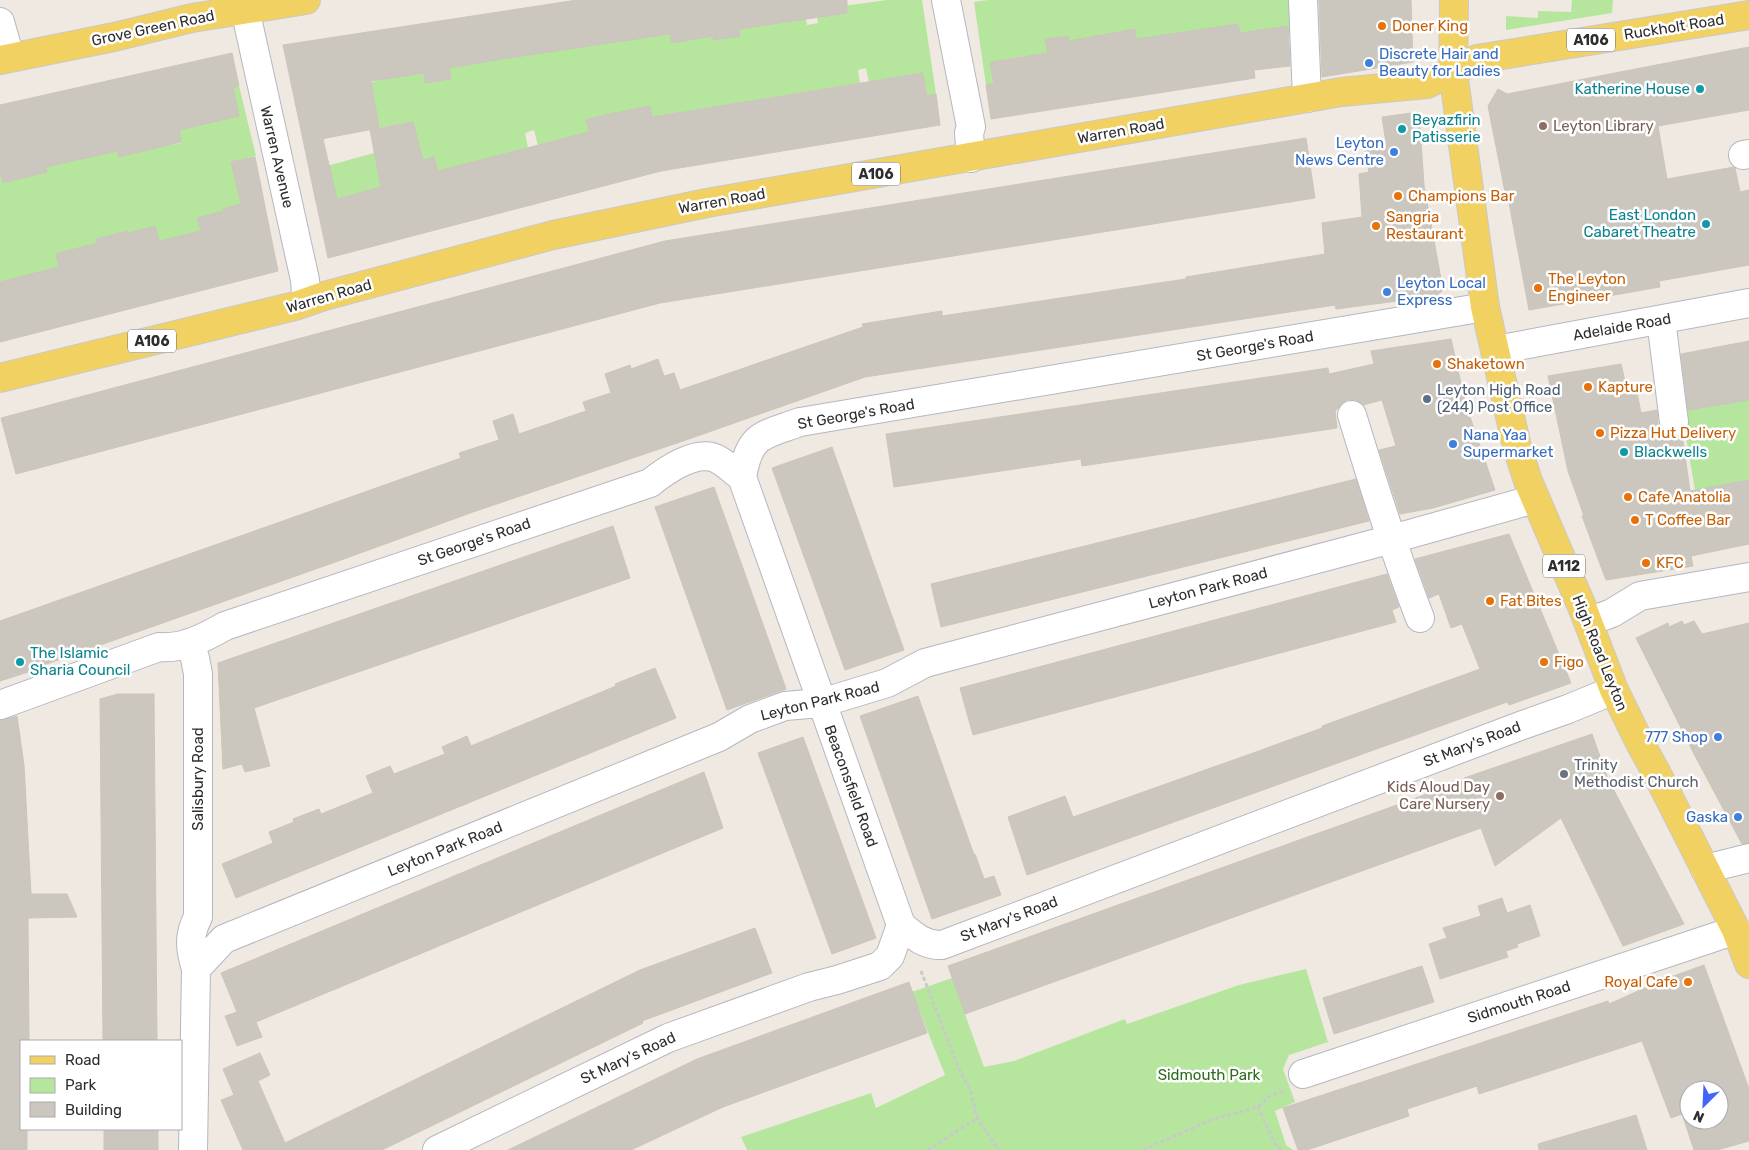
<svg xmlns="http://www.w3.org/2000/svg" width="1749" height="1150" font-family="Rubik,sans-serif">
	<rect width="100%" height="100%" fill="#efe9e1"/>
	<path fill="#b6e59e" d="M887 0H922L936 94 927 96 923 73 869 82 866 68 858 70 860 83 652 117 613 113 586 120 590 136 538 146 534 130 525 133 528 148 361 193 366 215 351 195 316 204 309 171 417 141 413 122 377 128 374 113 349 133 326 138 321 116 299 121 294 98 346 90 379 80 377 71 411 65 412 75 424 73 425 83 451 79 449 68 502 59 668 24 672 43 688 40 710 17 713 39 738 23 805 14 807 25 818 23 817 17 843 6Z
		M988 0H1297L1298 33H1287L1242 46 1238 24 1136 39 1135 29 1113 33 1074 73 1068 36 1046 39 1048 53 1034 55 1035 62 1026 56 991 62 994 84 986 85 974 2Z
		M1572 0H1613L1612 13 1506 30V16L1538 18V11L1571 12Z
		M239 86 256 156 232 162 237 185 260 180 263 199 223 209 227 224 197 218 201 231 184 235 190 259 159 244 155 226 139 230 150 270 129 238 127 231 96 239 106 281 86 246 57 254 60 267 0 283V172L3 183 24 178 45 160 116 144 119 157 137 153 155 105 165 146 181 143 179 130 233 88Z
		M1698 397 1701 408 1739 401 1749 397V480L1695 490 1680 401Z
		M1306 969 1328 1042 1289 1055 1283 1069 1295 1102 1275 1111 1286 1145 1293 1150H747L741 1137 871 1093 876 1108 945 1075 912 992 952 978 984 1067 1014 1061 1125 1019 1127 1024 1239 985Z"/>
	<path fill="#cbc7bf" stroke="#cbc5ba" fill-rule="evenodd" d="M577 0H847V13L739 29 740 36 713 40V36L672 43 670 34 502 59 449 68 451 79 425 83 424 73 371 81 379 128 326 138 323 139 337 199 381 187 370 130 413 122 423 160 434 157 438 171 589 132 586 120 609 114 650 106 652 117 923 73 927 96 936 94 940 125 661 171 328 258 283 45Z
		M1319 0H1411L1413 62 1322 77Z
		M1238 24 1240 33 1288 26 1290 66 1254 70 1255 78 991 119 986 85 994 84 990 62 1048 53 1045 39 1068 36 1069 41 1135 29 1136 39Z
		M1749 47V110L1658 126 1667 179 1734 167 1735 168 1740 192 1749 190V265L1659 281 1660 287 1529 310 1507 192H1505L1488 106 1498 89 1507 94Z
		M232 53 239 86 233 88 239 116 179 130 181 142 119 157 117 151 46 167 47 172 3 183 0 172V105Z
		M1419 112 1424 185 1443 290 1436 296 1336 309 1335 305 865 377 686 440 473 512 341 560 75 654 41 666V668L0 681V621L461 458 459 453 499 440 493 421 513 414 519 434 586 411 583 402 611 393 605 374 630 365 631 369 658 359 664 376 674 373 680 390 863 327 862 324 942 311V316L1159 283 1186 279V277L1325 254 1322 223 1362 217 1359 174 1369 172 1364 145 1386 143 1382 117Z
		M1306 138 1315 198 660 303 16 474 1 418 665 241Z
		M255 157 278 271 0 342V282L59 267 56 254 97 243 96 239 127 231 128 233 155 226 159 241 201 231 197 218 224 211 223 209 241 204 231 162Z
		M1451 339 1466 405 1495 490 1433 508 1400 514 1379 450 1396 446 1382 400 1363 405 1356 400H1347L1335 411 1337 428 1082 466 1081 459 894 487 886 434 1328 368 1329 374 1374 364 1371 351Z
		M1749 341V400L1688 410 1681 354Z
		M1621 364 1628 394 1637 393 1641 413 1657 410 1658 424 1662 432 1668 437 1675 438 1682 435 1690 491 1749 480V544L1691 556 1693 566 1606 580 1582 516H1584L1568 471 1548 376Z
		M832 447 904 650 845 670 772 468Z
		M1356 479 1369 521 941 627 931 584Z
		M714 487 786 689 727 710 655 507Z
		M613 526 630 578 254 708 270 766 245 772 242 764 223 769 218 663Z
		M1509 534 1571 683 1509 705 1507 702 1027 875 1008 817 1065 796 1073 817 1253 753 1322 728V726L1480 669 1462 624 1451 628 1439 594 1429 598 1415 559Z
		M1387 574 1399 607 1392 610 1396 622 973 735 960 688Z
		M1682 621 1684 625 1694 621 1702 634 1749 623V843L1742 844 1694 754 1636 638 1668 623 1669 627Z
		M655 668 676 718 236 898 222 864 273 843 269 832 294 822 293 819 319 809 321 814 373 793 366 776 390 766 394 774 445 754 442 747 467 736 471 746 616 686 615 684Z
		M118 694H154L157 1041H103L100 699Z
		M918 696 974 855 975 854 984 879 994 876 1001 895 932 919 860 716Z
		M17 716 24 765 31 894H67L77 917 28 918 29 1041H21V1129H27V1150H0V720Z
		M1592 734 1608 779 1684 924 1623 946 1561 818 1495 866 1481 828 965 1014 948 966 1408 801 1465 780 1464 778Z
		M803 737 876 938 832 954 758 753Z
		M704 772 723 828 256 1022 262 1037 237 1046 225 1016 237 1012 221 973Z
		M1502 898 1507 913 1530 905 1540 936 1517 944 1518 947 1506 951 1508 957 1440 979 1429 944 1447 938 1443 928 1481 916 1478 906Z
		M755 928 772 973 642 1021 643 1023 382 1150H243L221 1100 234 1095 223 1069 260 1053 270 1075 258 1081 285 1143 640 970Z
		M1704 965 1749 1089V1141L1717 1150H1694L1682 1114 1671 1118 1642 1041 1479 1094 1477 1086 1407 1109 1409 1116 1307 1150H1298L1283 1108 1608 1001 1609 1004 1665 979ZM1689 1090H1719V1120H1689Z
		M1422 966 1434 1002 1334 1034 1323 998Z
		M909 982 927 1033 723 1107 631 1150H508L697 1059Z
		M1636 1115 1647 1150H1539L1538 1144Z
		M104 1129H158V1150H104Z"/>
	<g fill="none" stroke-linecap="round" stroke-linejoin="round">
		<g stroke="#b4b7c1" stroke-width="30">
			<path id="minor" d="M243 0 305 280 306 293 303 303
				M946 0 971 127 969 133 971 158
				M1303 0 1307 98
				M0 22 10 57
				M1743 155 1749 154
				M1661 320 1674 422
				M1496 350 1749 303
				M1352 415C1373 484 1394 551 1420 618
				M1588 622 1612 613 1640 596 1749 577
				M189 643 195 658 198 674V917C188 936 190 949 196 969L193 1150
				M0 705 159 647C183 649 204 638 225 626L650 483C665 471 692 452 712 457 723 460 733 471 742 477
				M1705 869 1749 858
				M901 925 742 477C750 433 762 436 800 422L1485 307
				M901 925C914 936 925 946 942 945L1520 726 1568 709 1614 690
				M196 969 224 939 719 737 750 719 785 706 821 703 887 683 925 663 1392 539 1535 499
				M1303 1074 1736 930
				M437 1150 668 1038 809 987 837 980 880 966 890 956 901 925"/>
		</g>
		<g stroke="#c9c9c9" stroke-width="30">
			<path id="major" d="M1454 0 1453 71 1485 307 1517 447 1528 481 1583 609 1614 690 1640 743 1656 772 1736 930 1749 964
				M0 60 114 37 192 18 306 0
				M0 378 295 306 324 296 553 235 707 203 1307 98 1341 92 1427 84 1477 59 1749 15"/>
		</g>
		<path stroke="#c9c9c9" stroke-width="3" stroke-dasharray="4 2.5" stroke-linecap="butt" d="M921 971 959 1069 970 1089 977 1118 999 1150
			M1258 1107 1275 1144 1281 1150
			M928 1150 977 1118
			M1143 1150 1211 1120 1258 1107 1271 1095 1284 1091"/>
		<use href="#minor" stroke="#fff" stroke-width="28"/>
		<use href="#major" stroke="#f2d163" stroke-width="28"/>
	</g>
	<g fill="#e8710a" stroke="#fff" stroke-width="2">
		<circle cx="1382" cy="26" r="5"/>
		<circle cx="1398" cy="196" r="5"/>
		<circle cx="1376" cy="226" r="5"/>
		<circle cx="1538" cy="288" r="5"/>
		<circle cx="1437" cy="364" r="5"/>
		<circle cx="1588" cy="387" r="5"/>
		<circle cx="1600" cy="433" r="5"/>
		<circle cx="1628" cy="497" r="5"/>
		<circle cx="1635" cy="520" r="5"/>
		<circle cx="1646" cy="563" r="5"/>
		<circle cx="1490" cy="601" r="5"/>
		<circle cx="1544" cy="662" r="5"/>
		<circle cx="1688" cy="982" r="5"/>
	</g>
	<g fill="#3f7fe0" stroke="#fff" stroke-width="2">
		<circle cx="1369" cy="63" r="5"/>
		<circle cx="1394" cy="152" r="5"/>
		<circle cx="1387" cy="292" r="5"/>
		<circle cx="1453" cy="444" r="5"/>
		<circle cx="1718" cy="737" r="5"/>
		<circle cx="1738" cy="817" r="5"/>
	</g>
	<g fill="#0f9aa8" stroke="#fff" stroke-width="2">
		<circle cx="1700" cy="89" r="5"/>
		<circle cx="1402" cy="129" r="5"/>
		<circle cx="1706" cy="224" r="5"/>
		<circle cx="1624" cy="452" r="5"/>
		<circle cx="20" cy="662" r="5"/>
	</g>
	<g fill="#8d6e63" stroke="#fff" stroke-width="2">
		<circle cx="1543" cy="126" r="5"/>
		<circle cx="1500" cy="796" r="5"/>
	</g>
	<circle fill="#5c6f8a" stroke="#fff" stroke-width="2" cx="1427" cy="399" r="5"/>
	<circle fill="#6b7280" stroke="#fff" stroke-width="2" cx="1564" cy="774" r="5"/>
	<g text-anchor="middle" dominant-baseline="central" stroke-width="5" stroke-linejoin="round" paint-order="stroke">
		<g fill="#fff" stroke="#6d6d6d" stroke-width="1">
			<rect x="1567" y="28.5" width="48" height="23" rx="4"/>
			<rect x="852" y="162.5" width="48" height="23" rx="4"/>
			<rect x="128" y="329.5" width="48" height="23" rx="4"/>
			<rect x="1543" y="554.5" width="42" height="23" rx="4"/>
		</g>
		<g font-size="14" font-weight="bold" fill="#2e2e2e">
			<text x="1591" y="40">A106</text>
			<text x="876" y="174">A106</text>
			<text x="152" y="341">A106</text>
			<text x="1564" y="566">A112</text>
		</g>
		<g font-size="15" fill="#c56008" stroke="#fff" text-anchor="start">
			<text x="1392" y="26">Doner King</text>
			<text x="1408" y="196">Champions Bar</text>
			<text x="1386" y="217">Sangria<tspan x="1386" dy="17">Restaurant</tspan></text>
			<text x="1548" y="279">The Leyton<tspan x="1548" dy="17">Engineer</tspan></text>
			<text x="1447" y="364">Shaketown</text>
			<text x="1598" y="387">Kapture</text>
			<text x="1610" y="433">Pizza Hut Delivery</text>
			<text x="1638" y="497">Cafe Anatolia</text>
			<text x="1645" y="520">T Coffee Bar</text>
			<text x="1656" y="563">KFC</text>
			<text x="1500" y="601">Fat Bites</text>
			<text x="1554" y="662">Figo</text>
			<text x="1678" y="982" text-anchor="end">Royal Cafe</text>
		</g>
		<g font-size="15" fill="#2e2e2e" stroke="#fff">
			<text transform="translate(1674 27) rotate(-9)">Ruckholt Road</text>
			<text transform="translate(153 28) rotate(-12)">Grove Green Road</text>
			<text transform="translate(1121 131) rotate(-10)">Warren Road</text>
			<text transform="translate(277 157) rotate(77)">Warren Avenue</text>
			<text transform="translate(722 201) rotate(-10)">Warren Road</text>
			<text transform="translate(329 296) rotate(-16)">Warren Road</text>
			<text transform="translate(1622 327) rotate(-10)">Adelaide Road</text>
			<text transform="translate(1255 346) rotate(-10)">St George's Road</text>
			<text transform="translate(856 414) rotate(-10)">St George's Road</text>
			<text transform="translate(474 542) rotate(-19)">St George's Road</text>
			<text transform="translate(1208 588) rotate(-15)">Leyton Park Road</text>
			<text transform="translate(1600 653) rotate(68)">High Road Leyton</text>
			<text transform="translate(820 701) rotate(-14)">Leyton Park Road</text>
			<text transform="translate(1472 744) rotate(-21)">St Mary's Road</text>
			<text transform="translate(198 779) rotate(-90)">Salisbury Road</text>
			<text transform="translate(851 786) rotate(70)">Beaconsfield Road</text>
			<text transform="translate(445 849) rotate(-22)">Leyton Park Road</text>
			<text transform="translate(1009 919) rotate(-21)">St Mary's Road</text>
			<text transform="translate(1519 1002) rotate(-18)">Sidmouth Road</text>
			<text transform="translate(628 1058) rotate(-25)">St Mary's Road</text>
		</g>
		<g font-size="15" fill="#366cbe" stroke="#fff" text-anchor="start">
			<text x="1379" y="54">Discrete Hair and<tspan x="1379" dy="17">Beauty for Ladies</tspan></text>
			<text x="1384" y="143" text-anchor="end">Leyton<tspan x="1384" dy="17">News Centre</tspan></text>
			<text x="1397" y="283">Leyton Local<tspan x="1397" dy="17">Express</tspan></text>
			<text x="1463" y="435">Nana Yaa<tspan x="1463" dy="17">Supermarket</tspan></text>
			<text x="1708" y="737" text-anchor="end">777 Shop</text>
			<text x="1728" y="817" text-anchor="end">Gaska</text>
		</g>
		<g font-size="15" fill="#0d838f" stroke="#fff" text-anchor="start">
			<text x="1690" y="89" text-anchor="end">Katherine House</text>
			<text x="1412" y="120">Beyazfirin<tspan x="1412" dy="17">Patisserie</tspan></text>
			<text x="1696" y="215" text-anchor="end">East London<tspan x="1696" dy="17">Cabaret Theatre</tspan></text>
			<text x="1634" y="452">Blackwells</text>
			<text x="30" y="653">The Islamic<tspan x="30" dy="17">Sharia Council</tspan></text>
		</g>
		<g font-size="15" fill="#785e54" stroke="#fff" text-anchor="start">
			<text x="1553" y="126">Leyton Library</text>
			<text x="1490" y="787" text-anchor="end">Kids Aloud Day<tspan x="1490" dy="17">Care Nursery</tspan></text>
		</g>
		<g font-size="15" fill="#4e5e75" stroke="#fff" text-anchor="start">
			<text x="1437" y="390">Leyton High Road<tspan x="1437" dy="17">(244) Post Office</tspan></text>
		</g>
		<g font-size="15" fill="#5b616d" stroke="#fff" text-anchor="start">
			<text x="1574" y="765">Trinity<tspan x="1574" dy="17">Methodist Church</tspan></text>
		</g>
		<g font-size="15" fill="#2c6e1b" stroke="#fff">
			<text x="1209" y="1075">Sidmouth Park</text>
		</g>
	</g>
	<rect x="20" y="1040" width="162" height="90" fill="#ffffff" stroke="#ababab"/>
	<rect x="30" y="1056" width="25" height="8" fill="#f2d163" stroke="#ababab"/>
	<text x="65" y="1065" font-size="15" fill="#2e2e2e">Road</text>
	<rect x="30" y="1078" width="25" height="15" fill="#b6e59e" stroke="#ababab"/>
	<text x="65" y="1090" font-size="15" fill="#2e2e2e">Park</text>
	<rect x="30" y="1102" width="25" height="15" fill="#cbc7bf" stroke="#ababab"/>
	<text x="65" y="1115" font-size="15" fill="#2e2e2e">Building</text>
	<g transform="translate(1704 1105) rotate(204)"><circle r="24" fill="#ffffff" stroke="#ababab"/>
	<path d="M0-4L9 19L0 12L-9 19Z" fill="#4264fb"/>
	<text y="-8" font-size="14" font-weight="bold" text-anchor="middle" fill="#2e2e2e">N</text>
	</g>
</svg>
